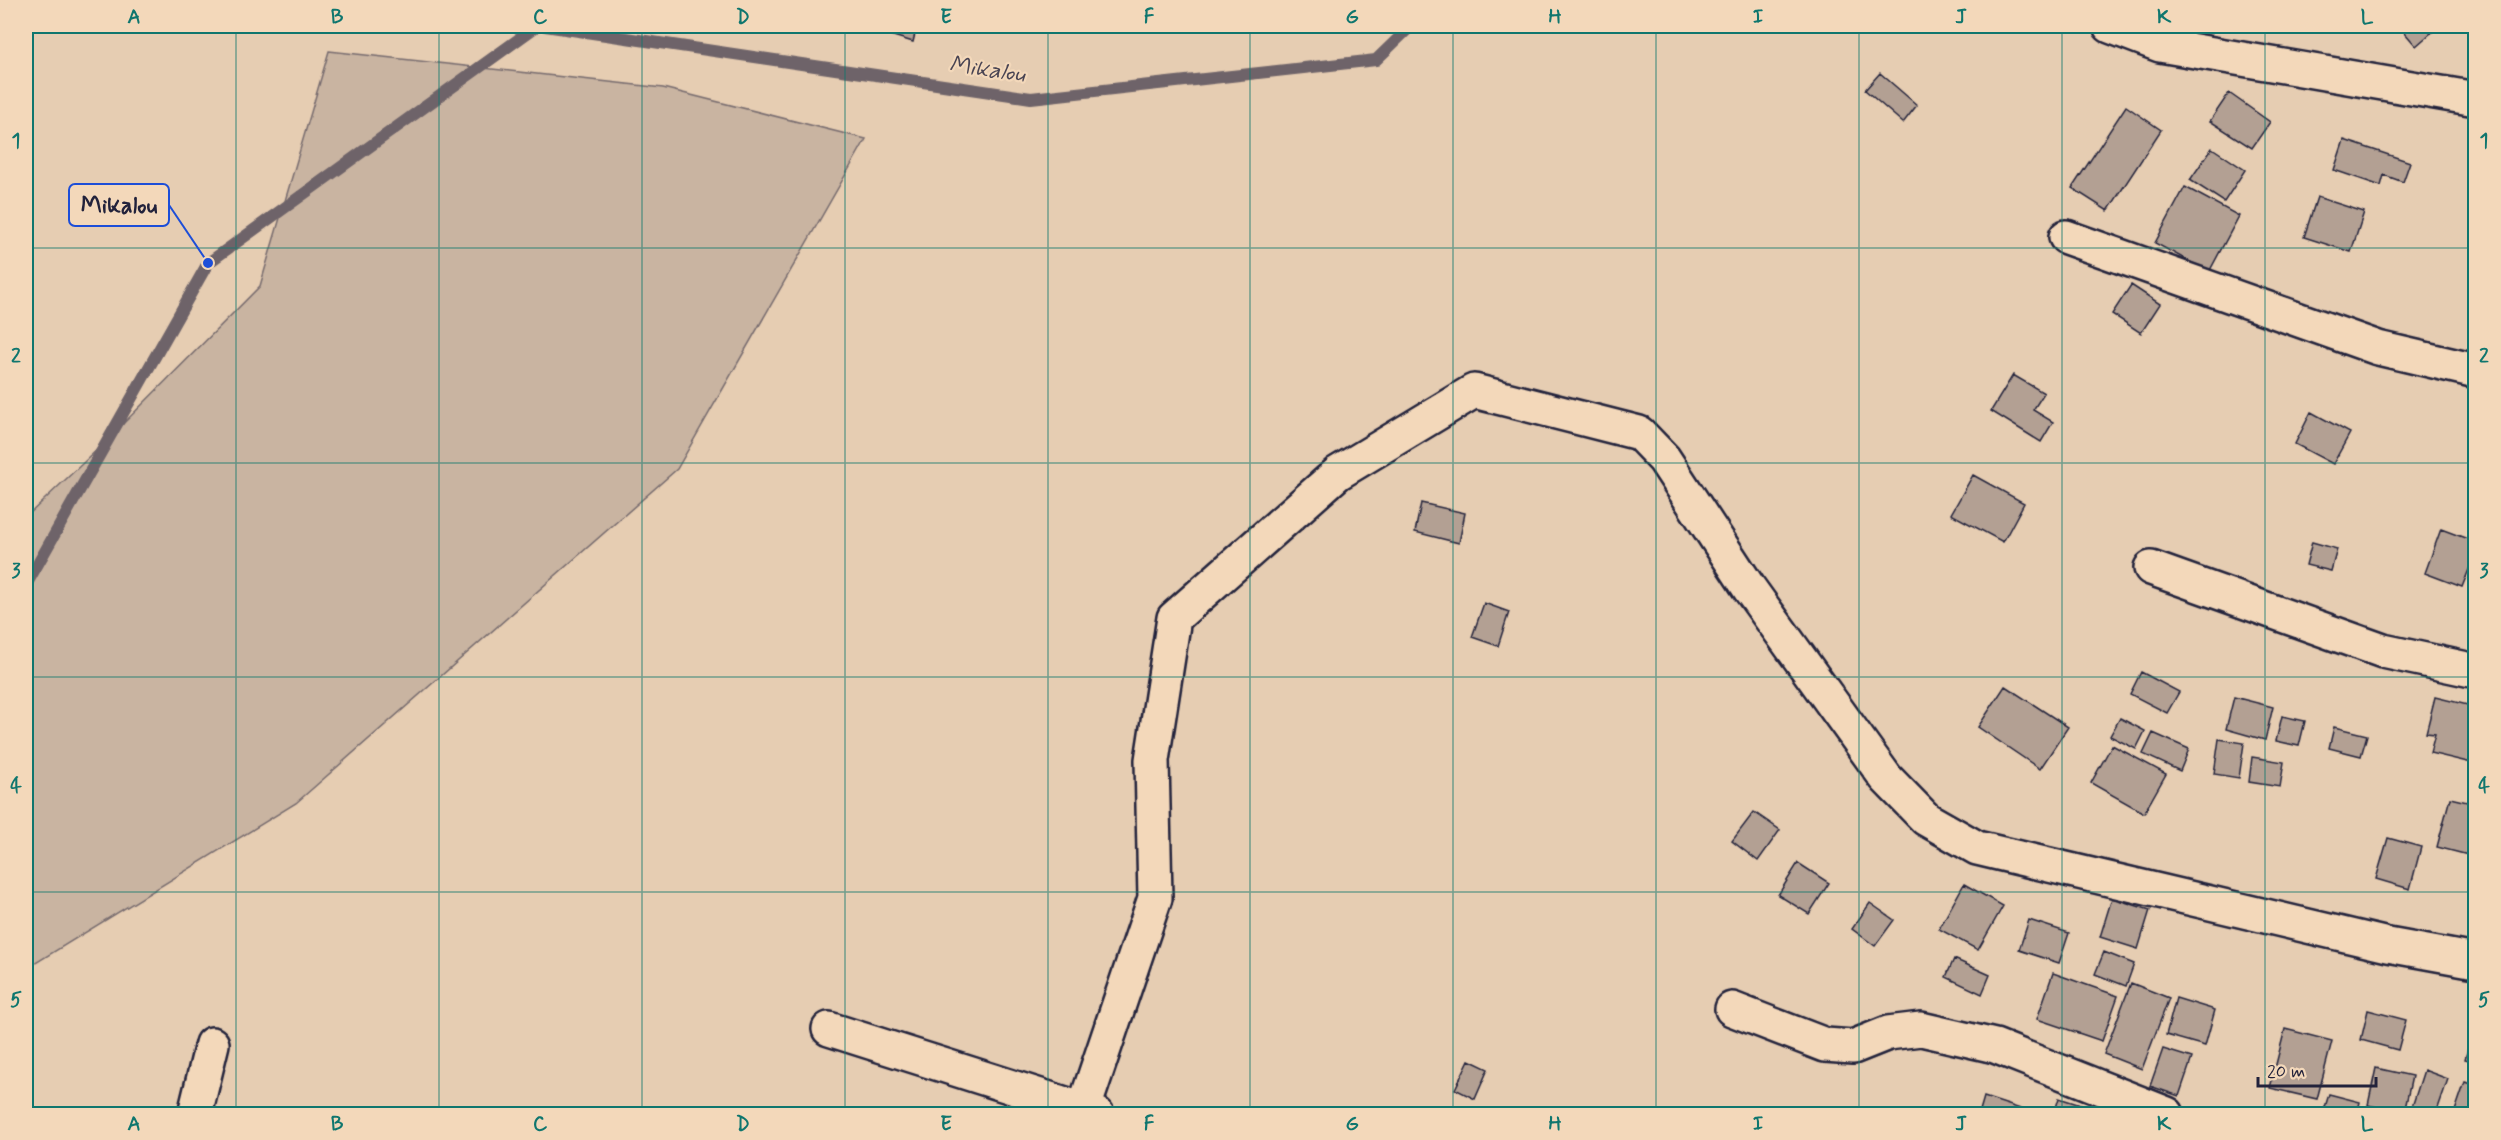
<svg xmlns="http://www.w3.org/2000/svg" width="2501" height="1140" font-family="Mynerve,sans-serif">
	<rect width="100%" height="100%" fill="#e6cdb2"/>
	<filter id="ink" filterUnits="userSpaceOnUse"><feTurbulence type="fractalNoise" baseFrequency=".0167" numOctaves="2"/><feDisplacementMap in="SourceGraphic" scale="12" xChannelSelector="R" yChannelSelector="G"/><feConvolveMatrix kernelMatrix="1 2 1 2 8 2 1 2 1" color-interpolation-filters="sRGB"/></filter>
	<g filter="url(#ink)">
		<path fill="#c9b4a1" stroke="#766b6e" stroke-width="1.5" d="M329 51 663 88 866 139 677 469 296 803 26 969V517L103 444 260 286Z"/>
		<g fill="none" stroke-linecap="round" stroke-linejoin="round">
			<path stroke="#6e6369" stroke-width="12" d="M545 26 1031 98 1376 60 1411 26
				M26 585 208 263 537 26"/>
		</g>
		<path fill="#b3a093" stroke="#22223b" stroke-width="1.5" d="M893 26H917L913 42 890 35Z
			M2399 26H2439L2416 46Z
			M1880 73 1917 105 1903 123 1865 90Z
			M2229 93 2270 122 2252 148 2210 121Z
			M2126 106 2161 130 2108 211 2072 188Z
			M2344 140 2410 162 2403 182 2384 175 2381 186 2334 170Z
			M2212 148 2245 170 2224 202 2190 180Z
			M2185 187 2239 216 2209 272 2155 243Z
			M2317 197 2364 212 2351 252 2304 237Z
			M2131 285 2160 304 2141 333 2112 314Z
			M2013 375 2044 393 2033 410 2053 422 2041 442 1991 411Z
			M2311 412 2350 433 2333 464 2295 444Z
			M1973 475 2024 503 2003 542 1951 514Z
			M1421 503 1465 513 1459 543 1415 532Z
			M2441 529 2476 542V552L2462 587 2425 573Z
			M2312 542 2337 549 2331 571 2306 565Z
			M1484 603 1509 612 1498 646 1472 637Z
			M2141 672 2179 692 2167 713 2130 694Z
			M2005 686 2068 727 2040 769 1978 727Z
			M2234 697 2273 707 2265 740 2226 729Z
			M2435 697 2476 707V764L2430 753 2435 734 2426 733Z
			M2282 716 2305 721 2299 746 2276 741Z
			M2120 718 2145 731 2136 749 2110 736Z
			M2334 727 2367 735 2361 756 2329 748Z
			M2153 733 2189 749 2180 771 2143 754Z
			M2219 739 2244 743 2239 778 2214 774Z
			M2112 745 2166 774 2144 813 2091 783Z
			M2252 757 2284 762 2280 787 2249 782Z
			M2450 798 2476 804V857L2437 847Z
			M1754 812 1780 830 1758 861 1732 841Z
			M2388 838 2421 847 2410 889 2376 879Z
			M1798 863 1829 883 1809 914 1778 895Z
			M1964 884 2003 906 1978 950 1939 929Z
			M2112 898 2150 910 2138 949 2100 937Z
			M1870 903 1894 920 1875 946 1852 929Z
			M2029 920 2069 933 2059 963 2019 950Z
			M2104 952 2134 964 2126 986 2095 974Z
			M1954 959 1990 975 1982 994 1946 977Z
			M2053 973 2118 996 2102 1041 2037 1019Z
			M2131 983 2169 998 2142 1069 2104 1054Z
			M2176 998 2215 1010 2205 1046 2166 1035Z
			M2368 1010 2406 1020 2398 1050 2361 1040Z
			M2476 1021V1062L2465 1059Z
			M2285 1029 2332 1041 2317 1099 2270 1088Z
			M2163 1049 2192 1058 2179 1096 2150 1086Z
			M1469 1060 1488 1069 1475 1099 1455 1089Z
			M2376 1068 2412 1076 2404 1113 2368 1105Z
			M2424 1070 2448 1079 2436 1114H2423L2411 1110Z
			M2465 1082 2476 1085V1114H2454Z
			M2329 1094 2360 1102 2357 1114H2323Z
			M1984 1097 2033 1113 2032 1114H1979Z
			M2059 1098 2087 1107 2085 1114H2054Z"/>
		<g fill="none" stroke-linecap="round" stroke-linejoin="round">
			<g stroke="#22223b" stroke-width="38">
				<path id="minor" d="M2110 26 2160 45 2476 99
					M2066 237 2378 348 2476 371
					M2151 568 2383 651 2476 671
					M1732 1009 1825 1045 1853 1047 1888 1033 1921 1029 1995 1046 2167 1114
					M829 1029 1097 1114
					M195 1114 212 1044
					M1082 1114 1155 898 1152 760 1174 618 1338 473 1474 391 1639 433 1664 459 1749 588 1886 778 1926 819 1977 848 2388 945 2476 961"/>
			</g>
			<use href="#minor" stroke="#f3d8ba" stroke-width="33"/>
		</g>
	</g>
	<path fill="none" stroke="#0f766e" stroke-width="1.5" stroke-opacity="0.55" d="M236 26V1114M439 26V1114M642 26V1114M845 26V1114M1048 26V1114M1250 26V1114M1453 26V1114M1656 26V1114M1859 26V1114M2062 26V1114M2265 26V1114M26 248H2476M26 463H2476M26 677H2476M26 892H2476"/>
	<g text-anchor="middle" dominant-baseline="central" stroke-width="4.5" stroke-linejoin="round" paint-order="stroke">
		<g font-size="24" font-style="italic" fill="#484352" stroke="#f3d8ba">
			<text transform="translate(987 70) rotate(8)">Mikalou</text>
		</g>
	</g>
	<path fill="none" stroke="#1d4ed8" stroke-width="2" d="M208 263L169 205"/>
	<circle fill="#1d4ed8" stroke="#f3d8ba" stroke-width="2" cx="208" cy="263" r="6"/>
	<rect fill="#f3d8ba" stroke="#1d4ed8" stroke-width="2" x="69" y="184" width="100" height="42" rx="6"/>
	<g font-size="24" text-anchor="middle" font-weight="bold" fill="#22223b">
		<text x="119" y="213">Mikalou</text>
	</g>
	<rect width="2501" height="1140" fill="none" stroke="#f3d8ba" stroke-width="66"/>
	<path d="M2258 1077v9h118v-9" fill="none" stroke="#22223b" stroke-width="3"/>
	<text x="2267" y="1077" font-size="18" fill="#22223b" stroke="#f3d8ba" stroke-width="4.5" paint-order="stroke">20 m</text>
	<rect x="33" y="33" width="2435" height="1074" fill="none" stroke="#0f766e" stroke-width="2"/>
	<g font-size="20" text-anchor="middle" font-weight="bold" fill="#0f766e">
		<text x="134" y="23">A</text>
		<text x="337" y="23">B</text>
		<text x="540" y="23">C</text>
		<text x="743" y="23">D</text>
		<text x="946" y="23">E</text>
		<text x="1149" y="23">F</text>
		<text x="1352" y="23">G</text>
		<text x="1555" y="23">H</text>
		<text x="1758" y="23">I</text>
		<text x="1961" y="23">J</text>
		<text x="2164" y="23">K</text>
		<text x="2367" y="23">L</text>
		<text x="16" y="147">1</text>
		<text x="2484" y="147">1</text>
		<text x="16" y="362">2</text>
		<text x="2484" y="362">2</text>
		<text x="16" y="577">3</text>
		<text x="2484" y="577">3</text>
		<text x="16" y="792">4</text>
		<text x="2484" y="792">4</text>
		<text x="16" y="1006">5</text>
		<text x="2484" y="1006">5</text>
		<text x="134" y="1130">A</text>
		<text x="337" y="1130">B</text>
		<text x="540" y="1130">C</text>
		<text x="743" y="1130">D</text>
		<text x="946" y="1130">E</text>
		<text x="1149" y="1130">F</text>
		<text x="1352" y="1130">G</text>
		<text x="1555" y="1130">H</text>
		<text x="1758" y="1130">I</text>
		<text x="1961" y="1130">J</text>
		<text x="2164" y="1130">K</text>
		<text x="2367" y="1130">L</text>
	</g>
</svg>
